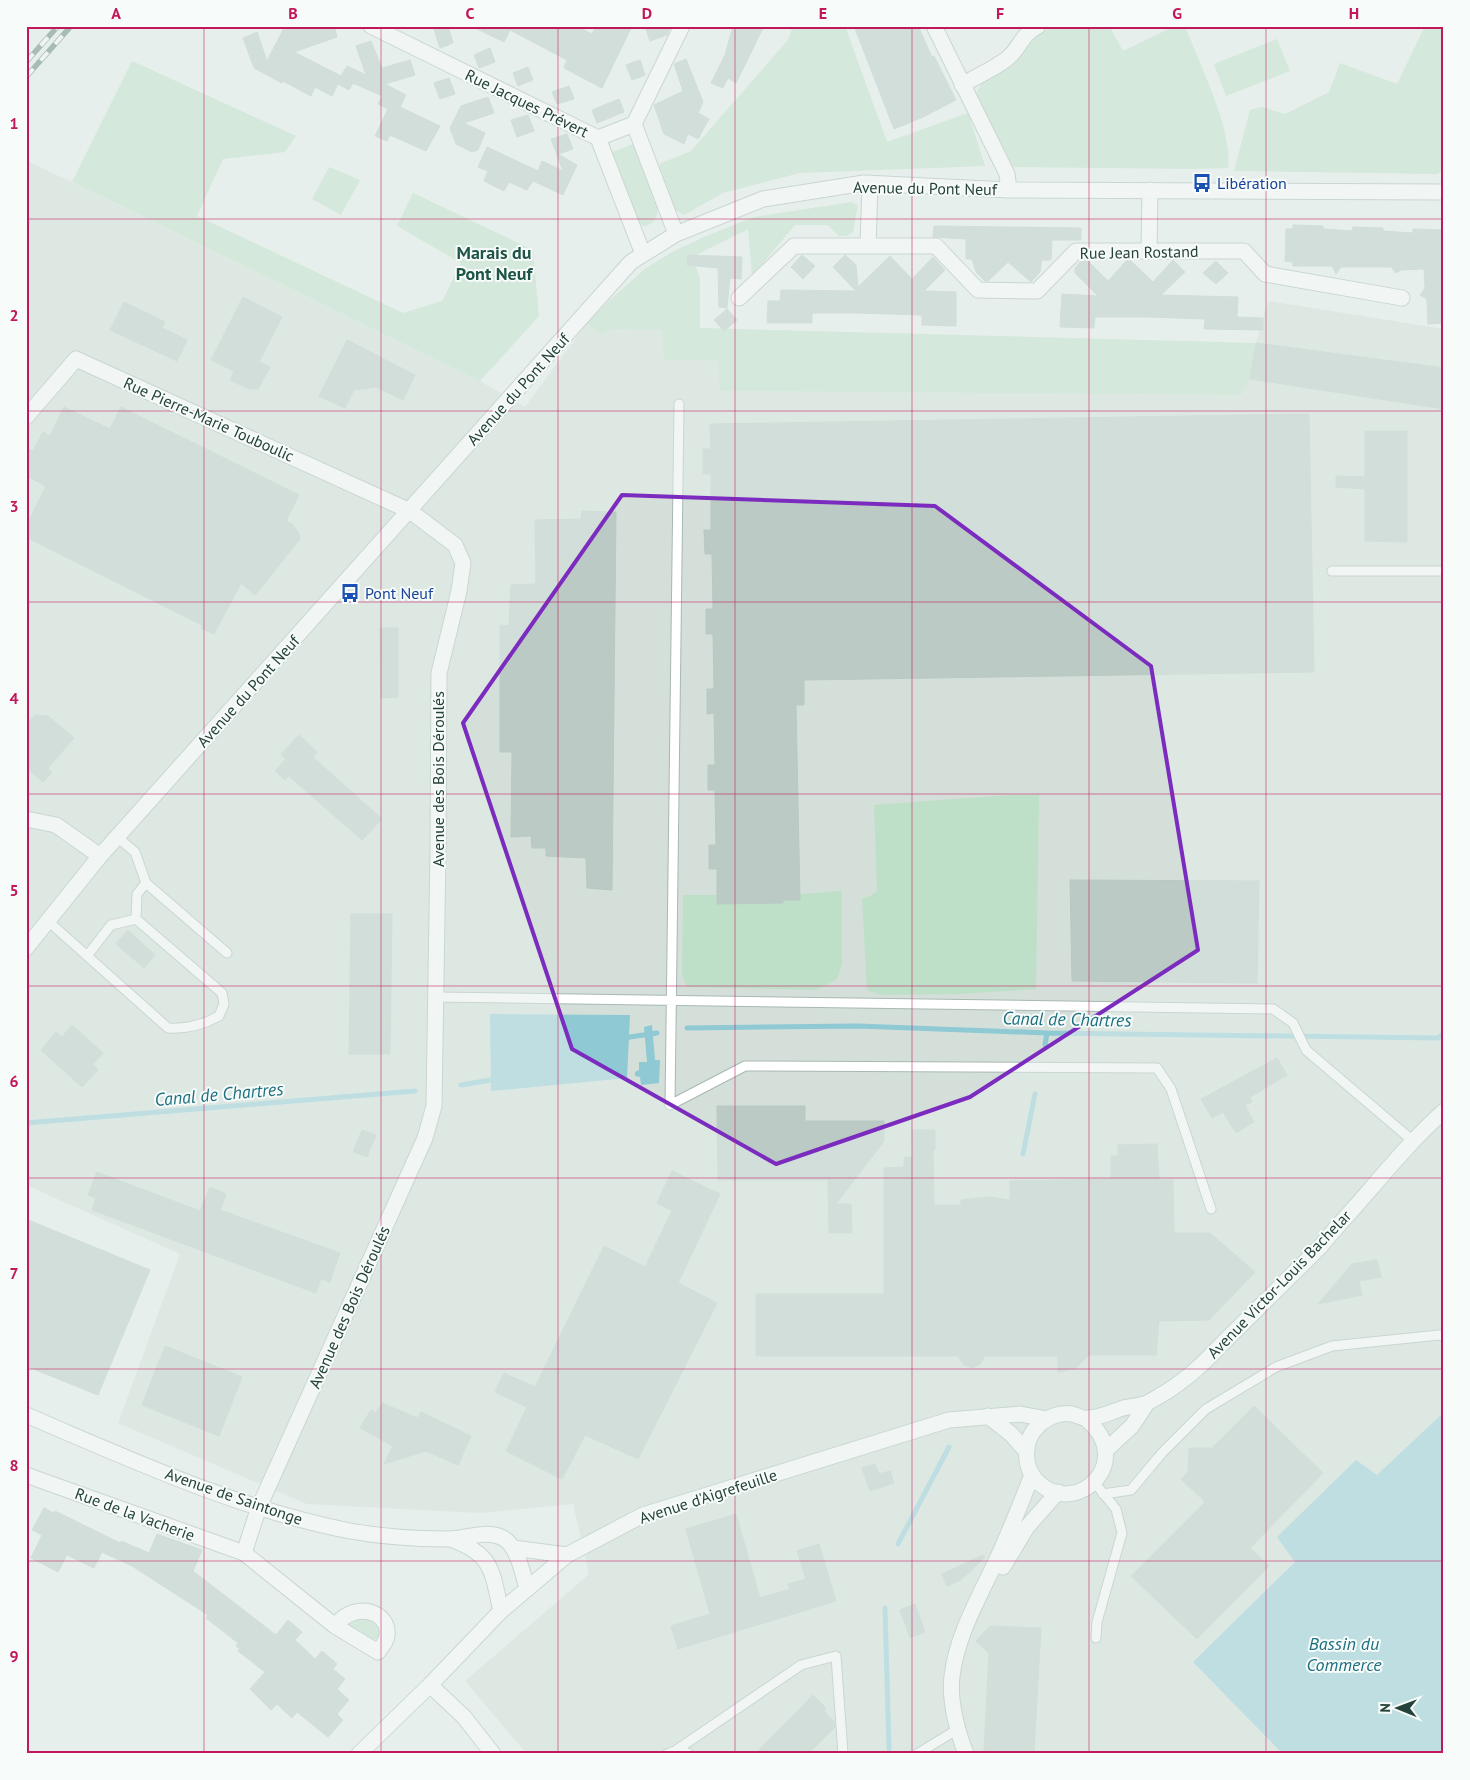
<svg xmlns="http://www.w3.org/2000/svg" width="1470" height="1780" font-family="'PT Sans',sans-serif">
	<rect width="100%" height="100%" fill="#e6efeb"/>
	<path fill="#d4dfda" d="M26 160 480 381 525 407 587 323 602 335 612 329H662L719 360 721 391 1241 395 1268 301 1444 329V1754H527L465 1681 589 1574 573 1504 480 1513 307 1504 118 1423 180 1254 26 1185Z"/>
	<path fill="#bfe0c8" d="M793 26H845L887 142 968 113 985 166 800 173 723 193 684 215 674 209 659 164 691 151 788 40Z
		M1054 26H1109L1123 51 1175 26H1185C1199 63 1233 130 1228 168L1194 169 1013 167 976 93 982 83 1034 36Z
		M1425 26H1444V170L1437 174 1234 171 1250 110 1262 107 1285 114 1329 92 1340 63 1397 84Z
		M1277 39 1290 71 1226 96 1214 64Z
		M132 61 296 136 285 152 223 159 197 216 403 313 442 301 461 263 397 226 413 193 533 250 539 316 480 381 72 182Z
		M633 144 658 208C657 217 654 225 644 226L637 222 610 153Z
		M329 167 360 180 341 215 312 199Z
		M852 202 858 205 853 232 846 236H839L828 225H795L752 276 748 229 698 254 695 265 700 278V328L1256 343 1250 379 1241 395 720 391 718 360H664L662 330 612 329 602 335 587 323 611 299 646 268 674 251 704 237 754 217Z
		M1008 795H1039L1036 989 960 994 881 995 867 990 862 898 870 896 877 891 874 805Z
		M842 891V964L837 979 817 990 687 987 682 975 683 895H717V904L783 903V900L800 899V894Z
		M361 1616 377 1622 380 1632V1637L372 1641 348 1627V1623Z"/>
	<path fill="#8ec9d4" d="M490 1014 630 1015 627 1078 491 1091Z
		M652 1025 655 1060H660L659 1083 641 1085 640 1077 635 1076V1072L639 1070V1062H647L644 1027Z
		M1444 1412V1754H1283L1193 1662 1295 1562 1277 1537 1356 1460 1377 1475Z"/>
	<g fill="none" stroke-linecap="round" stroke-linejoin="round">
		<path stroke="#8ec9d4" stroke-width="5" d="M687 1028 858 1026 1047 1033 1438 1038 1444 1033
			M623 1038 657 1033
			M1045 1045 1047 1033
			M461 1085 497 1079
			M26 1123 415 1091
			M1023 1154 1035 1094
			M898 1544 949 1447
			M885 1608 889 1749"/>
	</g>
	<path fill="#bbcac4" stroke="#b8c9c2" d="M285 26H334L337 37 294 52 341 76 347 66 366 75 356 46 371 41 382 68 410 60 415 75 385 84 406 95 400 107 440 126 426 151 390 135 387 141 375 136 388 109 378 104 382 96 353 83 349 90 338 84 332 96 315 87 311 96 283 81 282 83 254 68 243 38 257 32 267 61Z
		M433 26H448L453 43 440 48Z
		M471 26H577L592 34 596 26H632L602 88 564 68 567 60 510 30 504 42Z
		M645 26H671L667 35 650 41Z
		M733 26H764L736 83 728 78 723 88 711 83 725 55Z
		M854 26H918L932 57 934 56 956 100 923 117 894 129Z
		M490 48 495 62 479 68 474 55Z
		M686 59 703 102 698 113 709 119 698 139 688 134 684 144 664 134 654 105 683 91 674 64Z
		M640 60 645 75 632 80 626 65Z
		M528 67 533 80 518 86 513 73Z
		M449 78 455 94 440 99 434 83Z
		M569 86 574 99 557 104 552 92Z
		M488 97 494 113 464 123 485 133 478 150 472 152 456 144 450 128 461 106Z
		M619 99 624 112 597 123 592 110Z
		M528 115 534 131 517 137 511 120Z
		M567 134 573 149 558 154 577 165 563 195 533 181 527 190 509 182 504 191 484 181 488 171 478 167 487 147 538 171 542 161 563 171 551 139Z
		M1293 225 1323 226V229L1352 231 1353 227 1383 228V231L1413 233V229L1443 230 1444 323 1428 324 1427 299 1420 295 1425 288 1424 269 1401 270 1396 273 1391 267H1341L1336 274 1332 266H1293V262L1285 261 1286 229H1293Z
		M934 226 1081 228V240H1052L1051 260H1042L1040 272 1031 282 1008 262 988 281H985L976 272 972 259H966V239L933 237Z
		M688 255 742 257 741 279 730 278 727 308 719 307 718 268 687 265Z
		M802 255 815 266 803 279 791 267Z
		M845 255 856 265 858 287 890 256 912 279 933 257 945 270 924 291 956 292V326L922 325V315L855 313H812V323H767L768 301H780L781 290 856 291 833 267Z
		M1082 260H1087L1108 281 1127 260H1130L1153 282 1173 260 1185 272 1161 295 1238 297 1237 317 1263 318V330L1204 329 1205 319 1150 317H1095L1094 328 1060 327 1062 294 1098 296 1075 273V268Z
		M1216 261 1228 273 1216 284 1203 273Z
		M243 297 282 317 259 362 270 367 258 389H249L230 380 234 371 211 360Z
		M124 302 165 322 162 328 187 340 177 361 110 330Z
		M727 309 737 320 724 331 714 320Z
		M347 340 415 375 403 400 376 387 354 390 345 408 319 396Z
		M1256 343 1444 368V409L1250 379Z
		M64 407 110 429 121 407 299 495 286 521 292 524 298 532 300 539 255 595 241 583 214 634 201 628 202 625 26 537V526L46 486 26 476V448L33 451 43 432 50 436Z
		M1309 414 1314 672 804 680V705H796L800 900H783V903L717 904V869H709V845H716L715 790H708V765H715L714 713 707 714V689H714L713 634H706V609H713L712 554H705L704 530H711V474H703V449H711L710 424Z
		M1365 431H1407V542L1365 541V489L1336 487V476L1365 477Z
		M582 511 616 512 612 890 587 888 586 858 546 856V848H532L531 836 511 837 512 752H500V625L509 626 511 585 536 584 535 520 581 519Z
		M380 628H398V697L381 698Z
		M35 715 48 716 74 738 48 768 52 773 43 782 26 768V725Z
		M299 735 317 752 313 757 382 819 362 840 289 776 285 780 275 771 286 759 281 754Z
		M1070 880 1259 881 1257 983 1072 981Z
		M351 914H392L390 1054H349Z
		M128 930 155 955 144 968 116 944Z
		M72 1025 103 1053 93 1064 98 1070 82 1087 41 1050 56 1032 62 1037Z
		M1277 1058 1287 1075 1250 1097 1252 1102 1245 1105 1254 1122 1236 1133 1223 1112 1212 1118 1201 1099Z
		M717 1106H805V1121H884V1141L836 1204H851L852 1233H829L828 1180H718Z
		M362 1130 376 1135 367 1157 353 1152Z
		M912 1130H935V1149H933L934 1205H961V1200L991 1197 1010 1200V1181L1111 1179V1156H1118V1145L1157 1144 1159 1180H1173L1174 1233H1210L1255 1272 1209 1320 1159 1321 1156 1355H1089L1076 1368 1058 1372V1356H985L980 1364 972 1368 964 1365 958 1356H756V1294H884V1168L904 1167V1157H913Z
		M672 1171 720 1194 678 1283 717 1303 638 1459 585 1435 562 1479 506 1451 527 1407 495 1392 504 1373 535 1387 604 1246 645 1267 672 1211 657 1203Z
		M97 1172 200 1211 210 1187 226 1194 220 1210 340 1253 330 1282 321 1279 316 1293 92 1210 96 1198 88 1195Z
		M26 1219 150 1270 98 1395 26 1366Z
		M1377 1260 1381 1277 1359 1281 1362 1295 1318 1304 1352 1264Z
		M165 1346 242 1377 219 1436 142 1405Z
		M382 1403 418 1418 421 1412 471 1436 458 1465 426 1451 384 1464 393 1446 360 1428 371 1410 376 1413Z
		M1254 1406 1323 1473 1250 1548 1269 1566 1197 1639 1131 1576 1205 1502 1181 1479 1188 1472 1189 1448H1212Z
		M875 1464 879 1474 890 1471 894 1483 870 1491 862 1468Z
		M44 1508 54 1513 55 1511 120 1543 121 1541 149 1553 157 1534 202 1550 193 1571 276 1635 288 1620 302 1632 295 1640 315 1659 322 1651 337 1664 333 1669 345 1679 337 1689 349 1700 337 1714 343 1720 328 1737 297 1712 292 1718 277 1704 271 1710 250 1689 265 1672 238 1651 240 1649 236 1646 238 1643 206 1618 208 1615 132 1566 102 1552 94 1568 67 1555 58 1572 31 1558 42 1535 32 1530Z
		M736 1514 760 1598 790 1589 788 1584 806 1579 797 1551 819 1544 836 1601 678 1649 671 1626 710 1614 686 1529Z
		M983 1555 985 1557 961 1580 947 1586 942 1574Z
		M915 1604 925 1632 910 1638 900 1610Z
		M990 1626 1041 1628 1034 1752 984 1751 989 1653 976 1641Z
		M813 1695 826 1708 824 1711 834 1722 835 1727 808 1754H755Z"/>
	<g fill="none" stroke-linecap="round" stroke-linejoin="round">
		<g stroke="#a8b8b2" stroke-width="11">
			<path id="service" d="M679 404 670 1105 745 1066 1157 1068 1171 1089 1211 1209
				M1332 571H1444
				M117 837 135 852 146 883 227 953
				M136 919 137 894 146 883
				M48 921 168 1028C186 1029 203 1025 219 1016L224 1004 222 993 136 919 111 925 87 956
				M436 997 1273 1009 1293 1023 1306 1050 1413 1141
				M1094 1482 1116 1509 1122 1533 1097 1622 1096 1638
				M1103 1494 1131 1490 1162 1453 1206 1409 1276 1367 1332 1346 1439 1335 1444 1336
				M675 1751 801 1665 836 1656 843 1754
				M667 1754C675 1750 682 1750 689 1754
				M917 1754 958 1729"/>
		</g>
		<g stroke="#a8b8b2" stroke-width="17">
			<path id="minor" d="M371 26 598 138 643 254
				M934 26 1007 174 1009 190
				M962 85C977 76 996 68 1009 57 1022 45 1020 36 1038 26
				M598 138 634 124
				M676 234 634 124 682 26
				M868 246 870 183
				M1149 250 1150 190
				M739 298 794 246H936L978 290 1037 291 1076 251H1244L1265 274 1402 298
				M26 417 76 359 410 511 455 545 463 563 459 591 439 673 438 850 434 1106 425 1138 259 1507 244 1553 26 1475
				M26 819 56 825 100 856
				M26 948 100 856 631 262 676 234 763 199 864 183 1009 190 1444 192
				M26 1415C132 1460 237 1509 350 1531 383 1537 416 1539 448 1539 466 1539 483 1530 501 1537 517 1543 523 1574 527 1589
				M453 1540C494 1555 492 1573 501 1611
				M513 1548 567 1555
				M244 1553 335 1626 378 1652C380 1649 383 1645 385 1642 397 1615 357 1597 335 1626
				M430 1685 464 1717 493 1754"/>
		</g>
		<g stroke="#a8b8b2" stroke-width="17">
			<path id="tertiary" d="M1003 1567 1027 1527 1058 1492
				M966 1754C957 1730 949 1701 952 1676 957 1634 980 1596 997 1559 1010 1531 1021 1503 1032 1475"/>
		</g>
		<g stroke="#a4bbb3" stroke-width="17">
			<path id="secondary" d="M988 1416 1011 1434 1026 1451
				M1086 1419C1136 1460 1079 1517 1040 1484 1023 1470 1022 1441 1038 1426 1047 1417 1060 1412 1072 1414 1077 1415 1082 1419 1087 1418 1100 1418 1111 1412 1123 1408 1131 1406 1142 1406 1149 1402 1162 1395 1176 1386 1187 1377 1205 1363 1220 1345 1236 1330 1264 1302 1292 1275 1320 1247 1335 1228 1352 1211 1368 1192 1392 1164 1416 1136 1444 1111
				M1106 1450 1132 1426 1147 1403
				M359 1754 430 1685 501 1611 567 1555 643 1515 949 1420 1020 1414 1047 1419"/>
		</g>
		<use href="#service" stroke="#fff" stroke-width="9"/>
		<use href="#minor" stroke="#fff" stroke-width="15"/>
		<use href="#tertiary" stroke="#fff" stroke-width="15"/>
		<use href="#secondary" stroke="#fff" stroke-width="15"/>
		<g stroke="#5f7d75" stroke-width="5.5">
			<path id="rail" d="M26 62 58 26
				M26 77 71 26"/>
		</g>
		<use href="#rail" stroke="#f7fbf9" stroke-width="4" stroke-dasharray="11" stroke-linecap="butt"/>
	</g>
	<path d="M0 0H1470V1780H0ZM622 495 935 506 1151 666 1198 950 970 1097 776 1164 572 1049 463 723Z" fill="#e6efeb" fill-opacity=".55" fill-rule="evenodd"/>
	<path fill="none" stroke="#7b2cbf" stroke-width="4" stroke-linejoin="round" d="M622 495 935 506 1151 666 1198 950 970 1097 776 1164 572 1049 463 723Z"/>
	<path fill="none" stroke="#c2185b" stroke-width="1" stroke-opacity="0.55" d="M204 26V1754M381 26V1754M558 26V1754M735 26V1754M912 26V1754M1089 26V1754M1266 26V1754M26 219H1444M26 411H1444M26 602H1444M26 794H1444M26 986H1444M26 1178H1444M26 1369H1444M26 1561H1444"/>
	<defs>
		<g id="bus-bare" transform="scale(1.5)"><path d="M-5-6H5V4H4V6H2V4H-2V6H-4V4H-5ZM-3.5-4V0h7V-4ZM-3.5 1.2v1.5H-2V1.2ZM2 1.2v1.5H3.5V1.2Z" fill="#1a4fb4" stroke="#f7fbf9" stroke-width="2.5" paint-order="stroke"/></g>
	</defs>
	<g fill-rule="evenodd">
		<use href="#bus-bare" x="1202" y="183"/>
		<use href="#bus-bare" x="350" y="593"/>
	</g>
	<g text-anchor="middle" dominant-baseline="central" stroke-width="4" stroke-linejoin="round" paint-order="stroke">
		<g font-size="16" fill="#24423a" stroke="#f7fbf9">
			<text transform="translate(527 103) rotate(26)">Rue Jacques Prévert</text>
			<text transform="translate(925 188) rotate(1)">Avenue du Pont Neuf</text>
			<text transform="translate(1139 252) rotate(-1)">Rue Jean Rostand</text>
			<text transform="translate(518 389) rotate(-48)">Avenue du Pont Neuf</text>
			<text transform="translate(209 419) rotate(24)">Rue Pierre-Marie Touboulic</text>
			<text transform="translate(248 691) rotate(-48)">Avenue du Pont Neuf</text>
			<text transform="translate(438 779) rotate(-90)">Avenue des Bois Déroulés</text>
			<text transform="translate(1279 1284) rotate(-46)">Avenue Victor-Louis Bachelar</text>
			<text transform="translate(349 1307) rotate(-66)">Avenue des Bois Déroulés</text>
			<text transform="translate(234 1496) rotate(19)">Avenue de Saintonge</text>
			<text transform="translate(708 1496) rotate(-18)">Avenue d'Aigrefeuille</text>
			<text transform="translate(135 1514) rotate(20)">Rue de la Vacherie</text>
		</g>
		<g font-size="16" fill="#164399" stroke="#f7fbf9" text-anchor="start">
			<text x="1217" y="183">Libération</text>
			<text x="365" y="593">Pont Neuf</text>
		</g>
		<g font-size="18" font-weight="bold" fill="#1f5548" stroke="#f7fbf9">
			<text x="494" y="252">Marais du<tspan x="494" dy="21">Pont Neuf</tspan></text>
		</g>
		<g font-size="18" font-style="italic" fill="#1c6f80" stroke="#f7fbf9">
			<text transform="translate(1067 1019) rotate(1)">Canal de Chartres</text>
			<text transform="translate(219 1094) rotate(-5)">Canal de Chartres</text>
			<text x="1344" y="1643">Bassin du<tspan x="1344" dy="21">Commerce</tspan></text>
		</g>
	</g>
	<rect width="1470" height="1780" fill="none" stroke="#f7fbf9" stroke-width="55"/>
	<g transform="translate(1398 1708) rotate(271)" stroke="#f7fbf9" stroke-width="4" paint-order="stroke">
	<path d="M0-4L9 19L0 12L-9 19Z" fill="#24423a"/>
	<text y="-8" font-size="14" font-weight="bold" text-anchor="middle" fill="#24423a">N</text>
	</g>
	<rect x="28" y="28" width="1414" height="1724" fill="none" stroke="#c2185b" stroke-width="2"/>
	<g font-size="16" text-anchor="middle" font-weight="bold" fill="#c2185b">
		<text x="116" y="19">A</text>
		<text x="293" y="19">B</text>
		<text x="470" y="19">C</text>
		<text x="647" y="19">D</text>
		<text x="823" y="19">E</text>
		<text x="1000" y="19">F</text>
		<text x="1177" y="19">G</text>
		<text x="1354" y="19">H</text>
		<text x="14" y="129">1</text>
		<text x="14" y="321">2</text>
		<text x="14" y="512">3</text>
		<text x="14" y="704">4</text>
		<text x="14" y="896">5</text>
		<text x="14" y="1087">6</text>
		<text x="14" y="1279">7</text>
		<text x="14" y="1471">8</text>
		<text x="14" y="1662">9</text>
	</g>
</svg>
